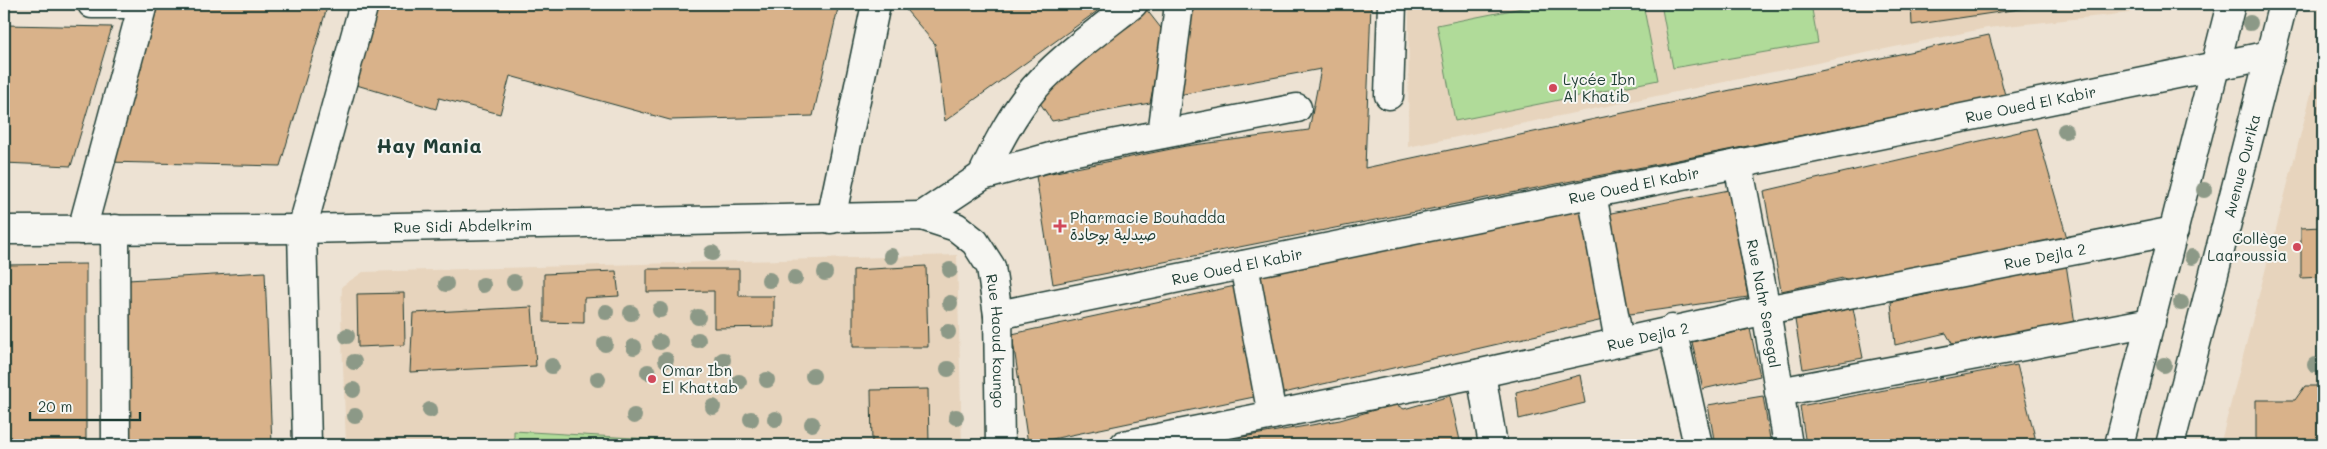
<svg xmlns="http://www.w3.org/2000/svg" width="2327" height="449" font-family="Mali,'Playpen Sans Arabic',sans-serif">
	<rect width="100%" height="100%" fill="#ede2d3"/>
	<filter id="ink" filterUnits="userSpaceOnUse"><feTurbulence type="fractalNoise" baseFrequency=".02" numOctaves="2"/><feDisplacementMap in="SourceGraphic" scale="10" xChannelSelector="R" yChannelSelector="G"/><feConvolveMatrix kernelMatrix="1 2 1 2 8 2 1 2 1" color-interpolation-filters="sRGB"/></filter>
	<g filter="url(#ink)">
		<path fill="#e7d4bd" d="M1409 4H2137L2129 13 1987 28 1408 147Z
			M2323 48V445H2220Z
			M957 255 962 445H346L341 313 342 286 363 272Z"/>
		<path fill="#b0db99" stroke="#688c66" d="M1542 4H1643L1658 80 1455 121 1437 25Z
			M1661 4H1811L1818 43 1673 68Z
			M514 431 753 445H514Z"/>
		<path fill="#d9b28a" stroke="#1f3d34" d="M153 4H328L280 166 106 162Z
			M385 4H839L813 116 670 120 510 76 500 114 439 98 436 109 350 83 373 9Z
			M901 4H1107L945 121 935 44Z
			M1192 4H1371L1365 168 1989 35 2005 95 1053 284 1036 176 1186 146 1309 130 1321 69 1173 96Z
			M1911 4H2032L2033 7 1912 25Z
			M1146 9 1164 32 1150 103 1052 121 1036 97Z
			M4 25 112 27 71 166 4 163Z
			M2036 128 2067 238 1855 282 1843 278 1781 291 1764 191Z
			M1729 190 1748 297 1623 315 1601 215Z
			M1584 208 1603 320 1275 395 1249 278Z
			M2323 227V277L2301 278V228Z
			M86 264V445H4V265Z
			M2066 264 2075 324 1953 345 1946 333 1895 345 1891 302Z
			M926 266 928 347H853V270Z
			M647 269H739V296H774V327L714 328V291L647 292Z
			M616 271 619 296 584 298V323L544 322V274Z
			M265 272 272 445H126L128 280Z
			M1235 286 1254 397 1028 444 1012 334Z
			M404 293 405 345 358 347 357 294Z
			M532 307 536 366 410 372 413 313Z
			M1853 308 1863 358 1803 369 1795 320Z
			M1750 329 1760 376 1703 389 1692 342Z
			M2017 365 2037 445H1806L1800 406Z
			M1580 375 1585 403 1519 419 1516 392Z
			M2305 386H2323V445H2256V400H2295Z
			M928 389 929 445H872L871 390Z
			M1450 396 1461 445H1197L1340 420 1395 404 1404 409Z
			M1763 396 1771 445H1715L1708 405Z"/>
		<g fill="none" stroke-linecap="round" stroke-linejoin="round">
			<g stroke="#1f3d34" stroke-width="31">
				<g id="minor">
					<path d="M92 4H143"/>
					<path d="M1389 95 1392 4"/>
					<path d="M1162 134 1178 13V4"/>
					<path id="s1" d="M1738 164 1766 310 1788 445"/>
					<path d="M982 176C995 148 1008 122 1027 97 1052 64 1100 30 1133 4"/>
					<path d="M1592 194 1619 341"/>
					<path d="M922 216 982 176 1065 153 1297 108"/>
					<path d="M831 219 876 4"/>
					<path d="M115 229 116 445"/>
					<path id="s2" d="M4 230 302 229 922 216 956 227 975 242 991 267 998 315 1000 445"/>
					<path d="M82 230 143 4"/>
					<path d="M1244 265 1272 415"/>
					<path id="s3" d="M998 315 2270 55"/>
					<path d="M1672 329 1698 445"/>
					<path d="M1481 373 1493 445"/>
					<path d="M1779 392 2151 322"/>
					<path d="M307 445 302 229 364 4"/>
					<path id="s4" d="M1124 445 1481 373 1766 310 2174 231"/>
					<path d="M2119 445 2231 4"/>
					<path id="s5" d="M2170 445 2283 4"/>
				</g>
			</g>
			<use href="#minor" stroke="#f6f6f2" stroke-width="28"/>
		</g>
		<g fill="#8c9987">
			<circle cx="2250" cy="23" r="8"/>
			<circle cx="2065" cy="131" r="8"/>
			<circle cx="2204" cy="190" r="8"/>
			<circle cx="712" cy="253" r="8"/>
			<circle cx="891" cy="256" r="8"/>
			<circle cx="2192" cy="257" r="8"/>
			<circle cx="950" cy="270" r="8"/>
			<circle cx="825" cy="273" r="8"/>
			<circle cx="795" cy="278" r="8"/>
			<circle cx="769" cy="280" r="8"/>
			<circle cx="514" cy="282" r="8"/>
			<circle cx="446" cy="284" r="8"/>
			<circle cx="483" cy="285" r="8"/>
			<circle cx="950" cy="303" r="8"/>
			<circle cx="2181" cy="303" r="8"/>
			<circle cx="660" cy="310" r="8"/>
			<circle cx="606" cy="312" r="8"/>
			<circle cx="631" cy="313" r="8"/>
			<circle cx="698" cy="317" r="8"/>
			<circle cx="948" cy="332" r="8"/>
			<circle cx="347" cy="336" r="8"/>
			<circle cx="698" cy="340" r="8"/>
			<circle cx="660" cy="342" r="8"/>
			<circle cx="605" cy="344" r="8"/>
			<circle cx="634" cy="347" r="8"/>
			<circle cx="666" cy="360" r="8"/>
			<circle cx="723" cy="360" r="8"/>
			<circle cx="354" cy="362" r="8"/>
			<circle cx="2164" cy="365" r="8"/>
			<circle cx="2315" cy="365" r="8"/>
			<circle cx="552" cy="366" r="8"/>
			<circle cx="948" cy="369" r="8"/>
			<circle cx="648" cy="372" r="8"/>
			<circle cx="813" cy="376" r="8"/>
			<circle cx="598" cy="379" r="8"/>
			<circle cx="767" cy="380" r="8"/>
			<circle cx="739" cy="382" r="8"/>
			<circle cx="353" cy="390" r="8"/>
			<circle cx="713" cy="407" r="8"/>
			<circle cx="430" cy="410" r="8"/>
			<circle cx="355" cy="416" r="8"/>
			<circle cx="634" cy="416" r="8"/>
			<circle cx="956" cy="417" r="8"/>
			<circle cx="751" cy="419" r="8"/>
			<circle cx="775" cy="419" r="8"/>
			<circle cx="812" cy="424" r="8"/>
		</g>
	</g>
	<g fill="#d1495b" stroke="#f6f6f2" stroke-width="2">
		<circle cx="1553" cy="88" r="5"/>
		<path d="M1057.5 218.5h5v5h5v5h-5v5h-5v-5h-5v-5h5z"/>
		<circle cx="2297" cy="247" r="5"/>
		<circle cx="652" cy="379" r="5"/>
	</g>
	<g text-anchor="middle" dominant-baseline="central" stroke-width="4" stroke-linejoin="round" paint-order="stroke">
		<g font-size="15" fill="#1f3d34" stroke="#f6f6f2" text-anchor="start">
			<text x="1563" y="79">Lycée Ibn<tspan x="1563" dy="17">Al Khatib</tspan></text>
			<text x="1070" y="217">Pharmacie Bouhadda<tspan x="1070" dy="17">صيدلية بوحادة</tspan></text>
			<text x="2287" y="238" text-anchor="end">Collège<tspan x="2287" dy="17">Laaroussia</tspan></text>
			<text x="662" y="370">Omar Ibn<tspan x="662" dy="17">El Khattab</tspan></text>
		</g>
		<g font-size="15" fill="#1f3d34" stroke="#f6f6f2">
			<text stroke="none"><textPath href="#s3" startOffset="1054">Rue Oued El Kabir</textPath></text>
			<text stroke="none"><textPath href="#s5" startOffset="288">Avenue Ourika</textPath></text>
			<text stroke="none"><textPath href="#s3" startOffset="649">Rue Oued El Kabir</textPath></text>
			<text stroke="none"><textPath href="#s2" startOffset="459">Rue Sidi Abdelkrim</textPath></text>
			<text stroke="none"><textPath href="#s4" startOffset="940">Rue Dejla 2</textPath></text>
			<text stroke="none"><textPath href="#s3" startOffset="244">Rue Oued El Kabir</textPath></text>
			<text stroke="none"><textPath href="#s1" startOffset="142">Rue Nahr Senegal</textPath></text>
			<text stroke="none"><textPath href="#s4" startOffset="535">Rue Dejla 2</textPath></text>
			<text stroke="none"><textPath href="#s2" startOffset="1082">Rue Haoud koungo</textPath></text>
		</g>
		<g font-size="20" font-weight="bold" fill="#1f3d34" stroke="#f6f6f2">
			<text x="429" y="145">Hay Mania</text>
		</g>
	</g>
	<rect width="2327" height="449" fill="none" stroke="#f6f6f2" stroke-width="20"/>
	<rect x="10" y="10" width="2307" height="429" fill="none" stroke="#1f3d34" stroke-width="2" filter="url(#ink)"/>
	<path d="M30 412v8h110v-8" fill="none" stroke="#1f3d34" stroke-width="2.5"/>
	<text x="38" y="412" font-size="15" fill="#1f3d34" stroke="#f6f6f2" stroke-width="4" paint-order="stroke">20 m</text>
</svg>
